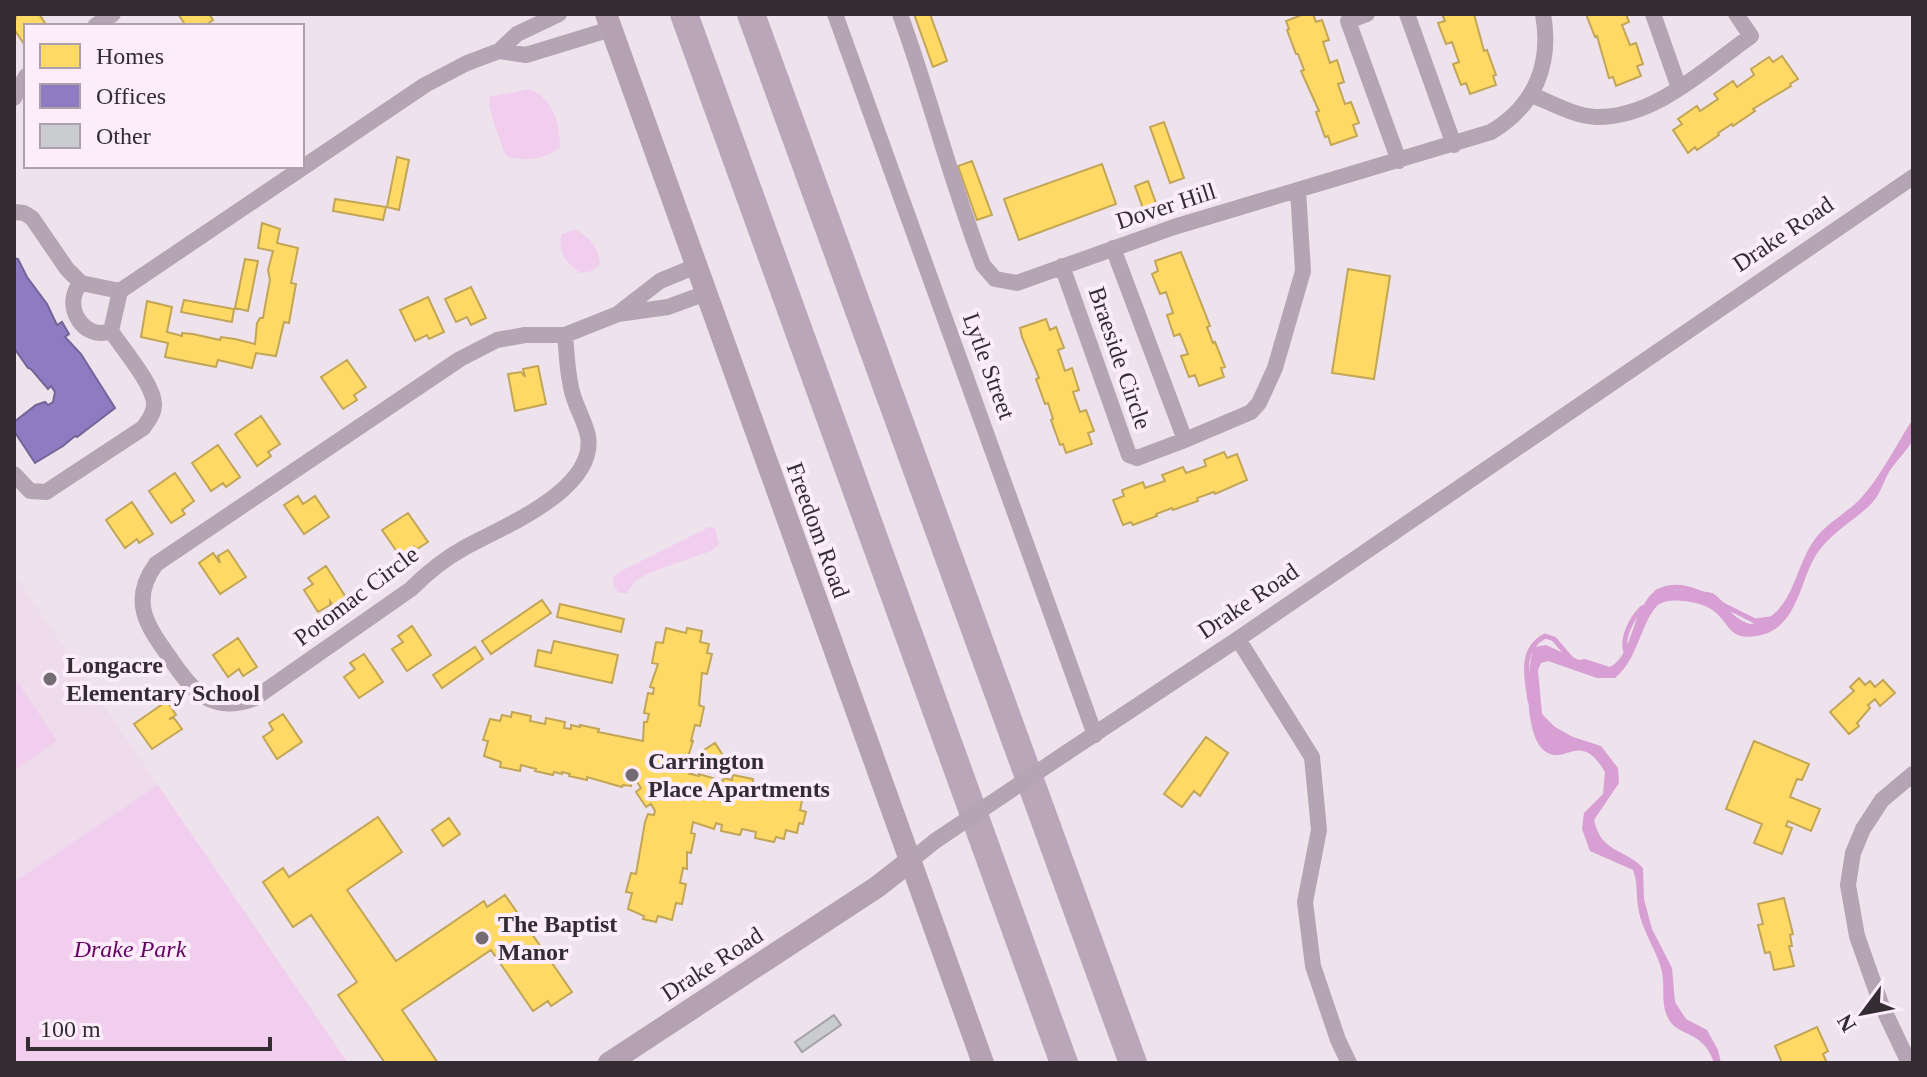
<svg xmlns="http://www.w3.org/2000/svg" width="1927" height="1077" font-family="Georgia,serif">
	<rect width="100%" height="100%" fill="#eee3ec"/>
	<path fill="#eedbec" d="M14 574 158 785 14 882Z"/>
	<path fill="#f1cdee" d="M530 89C554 100 560 123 560 148 541 160 527 162 506 156 501 144 487 107 489 97Z
		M575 229C590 238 598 246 600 264L592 271 580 273C566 262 558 254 561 235Z
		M709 527 715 528 719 545 711 551 651 572 635 581 627 593H619L614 587 613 577 619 572Z
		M14 677 57 741 14 770Z
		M158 785 348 1063H14V882Z"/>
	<path fill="#d79fd3" d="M1913 419C1913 426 1915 438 1911 443 1905 453 1895 462 1889 472 1882 485 1879 498 1867 508 1851 522 1834 532 1821 548 1799 575 1801 625 1761 635 1727 643 1731 622 1711 609 1700 602 1669 596 1658 605 1642 619 1638 660 1615 678H1597L1548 661 1541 663 1538 670 1542 714 1555 727 1573 737 1601 746 1618 768 1619 783 1594 820C1602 854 1623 847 1643 868L1644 899 1652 929 1672 968 1675 1002 1686 1019 1707 1030 1718 1050 1721 1063H1714C1703 1028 1677 1039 1667 1016 1661 1003 1665 987 1662 972 1657 950 1641 930 1638 907 1636 894 1638 883 1633 870L1590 851 1582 829 1584 813 1603 794 1605 772C1581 731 1567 763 1548 753 1523 741 1526 668 1534 647L1546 645 1579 660 1585 659 1610 667C1633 656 1631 610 1655 591 1664 589 1709 590 1714 594 1729 605 1729 617 1750 624 1794 618 1793 568 1815 539 1828 522 1847 513 1861 498 1880 478 1897 443 1913 419Z"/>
	<path fill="#ffd966" stroke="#c2a556" stroke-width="2" d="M16 14H39L47 26H26V47L14 29Z
		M178 14H209L213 20 204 26H186Z
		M914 14H930L947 61 933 67Z
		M1304 14H1313L1316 22 1322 20 1329 40 1323 42 1330 63 1337 60 1344 82 1338 84 1345 104 1351 102 1359 123 1353 125 1357 136 1331 145 1328 136 1325 137 1316 112 1319 111 1301 71 1304 70 1298 54H1296L1287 30 1289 29 1286 21Z
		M1442 14H1474L1484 51 1487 50 1496 75 1493 76 1496 85 1470 94 1466 83 1461 85 1453 64 1459 62 1452 42 1446 44 1438 23 1445 21Z
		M1586 14H1626L1629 22 1622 25 1630 45 1636 43 1643 64 1637 66 1641 76 1616 86 1613 77 1609 78 1597 36 1595 37Z
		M1782 56 1798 79 1790 84 1791 86 1753 109 1755 111 1733 126 1732 124 1718 133 1719 135 1697 150 1695 147 1688 153 1673 130 1682 124 1678 119 1697 106 1700 111 1718 99 1714 94 1733 81 1737 87 1754 75 1751 69 1769 57 1773 62Z
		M1164 122 1184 178 1170 183 1150 127Z
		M397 157 409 160 399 210 387 207Z
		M972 161 992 215 977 220 958 166Z
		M1102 164 1116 204 1019 240 1004 199Z
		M1148 181 1158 209 1145 214 1135 186Z
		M335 199 386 207 383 220 333 211Z
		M262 223 280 229 277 243 298 248 291 283 296 284 289 323 284 322 276 356 256 353 252 368 218 360 216 367 165 357 168 343 141 337 147 301 172 307 167 332 182 336V333L193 334 220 340 221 337 235 339 255 344 257 323 260 318H263L266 301 270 280 268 270 273 251 258 248Z
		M1181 252 1210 326 1207 327 1213 343 1215 342 1225 367 1221 368 1224 377 1199 386 1195 375 1189 377 1181 356 1188 354 1180 334 1174 336 1167 315 1173 313 1166 292 1160 294 1152 274 1158 271 1155 261Z
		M245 259 258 261 248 311 235 308Z
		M1348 269 1390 276 1374 379 1332 373Z
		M471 287 486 318 471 325 467 317 456 322 445 299Z
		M428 297 444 332 429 339 427 335 415 341 400 310Z
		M184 300 234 309 232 322 181 312Z
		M1046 319 1050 330 1056 327 1064 348 1058 350 1065 371 1072 368 1079 390 1073 392 1080 412 1086 410 1094 431 1088 433 1092 444 1066 453 1063 444 1060 445 1051 420 1053 419 1048 403 1045 404 1036 379 1039 378 1022 337 1020 328Z
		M347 360 366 387 354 395 357 400 343 409 321 377Z
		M538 366 546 404 515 411 508 374 521 372 525 377 523 369Z
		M261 416 280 444 268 452 271 456 257 466 235 434Z
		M218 445 240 477 226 487 223 483 211 491 192 463Z
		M1224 452 1227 458 1237 454 1247 480 1215 494 1214 492 1197 498 1198 501 1173 510 1172 508 1156 514 1157 516 1133 525 1131 522 1123 525 1113 500 1124 496 1122 490 1143 482 1145 488 1165 481 1162 475 1183 467 1186 473 1206 466 1204 460Z
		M175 473 194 501 182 510 185 514 171 523 149 491Z
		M298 496 303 504 315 496 329 517 304 534 284 505Z
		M132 502 153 534 139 543 137 539 125 548 106 520Z
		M408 513 428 542 417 549 413 546 417 553 404 562 382 530Z
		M228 550 246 577 220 594 199 563 213 553 220 563 218 556Z
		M326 566 347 599 334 607 330 601V605L318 612 304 590 313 584 308 578Z
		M542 600 551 613 491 654 482 641Z
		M560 604 624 619 621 632 557 617Z
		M412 626 431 655 407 671 392 649 403 642 398 636Z
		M666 628 686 633 687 628 702 631 700 642 709 644 707 653 712 654 707 674 702 673 699 705 704 707 700 726 695 725 691 741H693L685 766 703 755 701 752 715 743 724 757 690 774 699 776V774L723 781 724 778 732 780 733 775 753 779 752 785 766 788 767 783 787 787 786 792 803 796 800 810 806 812 803 824 799 823 797 833 786 830 784 839 776 837 774 842 755 838 756 832 742 829 740 835 721 831 722 825 716 823 714 829 693 822 691 833 695 834 691 853 687 852V869L683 868 680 883 686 884 682 904 676 903 672 920 658 916 656 922 643 919 644 916 628 909 632 893 626 892 631 873 636 874 645 822 648 814 654 815 655 811 651 804 646 807 636 792 641 788 637 782 632 781 631 786 623 785 622 787 587 777V780L569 776 570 774 562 772V774L554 772 553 775 535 771 536 769 521 765 520 771 500 767 501 762 484 756 488 741 483 740 490 719 500 721 502 715 511 717 512 712 531 716 530 721 545 724 546 718 565 722 564 728 571 729V725L580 727V725L599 729 598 732 643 741 644 722H647L649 714 644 713 648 693 653 694 654 688 650 687 658 664 652 663 656 642 663 643Z
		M238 638 257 667 243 676 239 669 228 677 213 655Z
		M554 641 618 655 612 683 535 666 538 650 551 653Z
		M475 647 483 659 442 688 433 675Z
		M364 654 383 682 359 698 344 677 355 669 350 663Z
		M1859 678 1865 685 1870 681 1875 687 1883 680 1895 693 1880 706 1875 699 1868 705 1870 708 1857 723 1859 726 1849 734 1830 712 1854 691 1850 687Z
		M167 701 176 715 169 719 174 718 182 729 152 749 134 724Z
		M283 714 302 742 277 759 263 737 273 730 269 723Z
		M1206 737 1228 753 1200 796 1194 791 1182 807 1164 794Z
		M1754 741 1809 764 1802 780 1797 779 1790 797 1820 809 1811 831 1788 821 1786 826 1792 828 1782 854 1754 843 1762 824 1726 809Z
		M378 817 402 852 347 890 396 961 484 901 487 907 505 895 572 992 551 1006 548 1001 533 1011 491 950 402 1010 438 1063H385L338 995 357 982 311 915 293 927 263 882 283 868 289 877Z
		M449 818 460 834 443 846 432 830Z
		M1784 898 1793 934 1790 935 1792 946H1789L1794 966 1774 970 1770 952 1765 953 1758 925 1763 924 1758 904Z
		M1817 1027 1828 1051 1823 1054 1827 1063H1782L1775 1046Z"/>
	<path fill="#8e7cc3" stroke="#736498" stroke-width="2" d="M14 258 18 259 27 277 47 304 57 325 62 322 69 334 65 337 81 354 115 408 77 437 75 436 63 446 35 463 14 431V422L36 405 45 402 48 405 53 402 55 392 51 386 48 389 31 369 28 368 14 348Z"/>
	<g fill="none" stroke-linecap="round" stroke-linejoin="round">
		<path stroke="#d79fd3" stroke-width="5" d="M1657 592C1673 583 1689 588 1705 595
			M1717 602 1755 621 1770 619
			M1626 652C1621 638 1632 618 1642 608
			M1530 701C1527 677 1519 650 1545 636L1554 639 1572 660"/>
	</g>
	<path fill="#cbccd0" stroke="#a3a3a7" stroke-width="2" d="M834 1015 841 1025 802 1052 795 1042Z"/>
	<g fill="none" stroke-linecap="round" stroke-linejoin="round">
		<path stroke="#b5a5b4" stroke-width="16" d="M835 14 1095 735
			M900 14C930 97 951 182 983 265L995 279 1017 283 1174 227 1491 132C1535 106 1552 64 1543 14
			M1367 14 1348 21 1399 161
			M1407 14 1454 145
			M1653 14 1679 88
			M95 26 113 14
			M499 51 526 55 611 29
			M1532 95C1552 103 1574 116 1596 117 1655 118 1706 68 1751 36L1736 14
			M14 98 26 76
			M14 212 24 213 32 218 67 269 81 283
			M1113 248 1185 440 1251 412 1259 403 1275 368 1303 271 1298 190
			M1062 266 1129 455 1137 458 1185 440
			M120 291 111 331C83 342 61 304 81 283L120 291 425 85 467 63 499 51 517 34 559 14
			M620 312 660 281 696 266
			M525 335H565C567 354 567 376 573 395 577 409 585 422 588 436 597 490 502 527 464 548 444 559 427 573 411 589L255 698C212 715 192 691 170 658 147 626 129 601 156 564L460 359 497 340Z
			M565 335 618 314 668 307 706 293
			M14 474 30 491 46 492 143 428C148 421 154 414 154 405 155 386 122 348 111 331
			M1238 639 1312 757 1319 830 1305 902 1313 966 1338 1040 1349 1063
			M1066 753 1238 639 1913 177
			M909 862 935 841
			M1909 1063 1881 1004 1857 936 1848 885 1853 853 1863 829 1882 800 1913 774"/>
		<path stroke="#b4a2b3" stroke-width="22" d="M606 14 983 1063
			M609 1063 877 887 909 862"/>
		<path stroke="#b9a6b8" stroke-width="28" d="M684 14 1064 1063
			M751 14 1133 1063"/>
		<path stroke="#b5a5b4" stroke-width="16" d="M935 841 1066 753"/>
	</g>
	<g fill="#746c73" stroke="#fdedfb" stroke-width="3">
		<circle cx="50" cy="679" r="8"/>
		<circle cx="632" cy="775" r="8"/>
		<circle cx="482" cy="938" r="8"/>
	</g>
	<g text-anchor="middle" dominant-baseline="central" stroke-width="8" stroke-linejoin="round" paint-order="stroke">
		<g font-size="24" fill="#332c32" stroke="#fdedfb">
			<text transform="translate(1166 206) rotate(-18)">Dover Hill</text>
			<text transform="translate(1783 234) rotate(-34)">Drake Road</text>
			<text transform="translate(1120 358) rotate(71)">Braeside Circle</text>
			<text transform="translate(989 366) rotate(70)">Lytle Street</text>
			<text transform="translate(818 530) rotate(70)">Freedom Road</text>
			<text transform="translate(356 596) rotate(-37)">Potomac Circle</text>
			<text transform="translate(1248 601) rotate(-34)">Drake Road</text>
			<text transform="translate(712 964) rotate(-33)">Drake Road</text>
		</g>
		<g font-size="24" font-weight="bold" fill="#332c32" stroke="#fdedfb" text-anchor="start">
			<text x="66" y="665">Longacre<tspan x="66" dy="28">Elementary School</tspan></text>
			<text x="648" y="761">Carrington<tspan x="648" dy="28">Place Apartments</tspan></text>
			<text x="498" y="924">The Baptist<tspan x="498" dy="28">Manor</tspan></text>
		</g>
		<g font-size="24" font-style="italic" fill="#650463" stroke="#fdedfb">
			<text x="130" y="949">Drake Park</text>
		</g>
	</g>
	<rect width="1927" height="1077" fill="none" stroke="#332c32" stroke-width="32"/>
	<rect x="24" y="24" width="280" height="144" fill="#fdedfb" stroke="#aca0ab" stroke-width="2"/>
	<rect x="40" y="44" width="40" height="24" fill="#ffd966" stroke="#aca0ab" stroke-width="2"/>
	<text x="96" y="64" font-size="24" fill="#332c32">Homes</text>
	<rect x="40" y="84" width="40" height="24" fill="#8e7cc3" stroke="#aca0ab" stroke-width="2"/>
	<text x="96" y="104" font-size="24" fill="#332c32">Offices</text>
	<rect x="40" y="124" width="40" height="24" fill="#cbccd0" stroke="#aca0ab" stroke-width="2"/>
	<text x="96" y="144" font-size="24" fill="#332c32">Other</text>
	<g transform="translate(1863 1013) rotate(238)" stroke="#fdedfb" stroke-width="6" paint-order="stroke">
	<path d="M0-6L14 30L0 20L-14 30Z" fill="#332c32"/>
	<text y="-12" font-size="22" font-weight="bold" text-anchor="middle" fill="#332c32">N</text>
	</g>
	<path d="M28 1037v12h242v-12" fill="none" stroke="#332c32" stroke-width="4"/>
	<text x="40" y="1037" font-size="24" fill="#332c32" stroke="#fdedfb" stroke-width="6" paint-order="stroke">100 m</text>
</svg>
